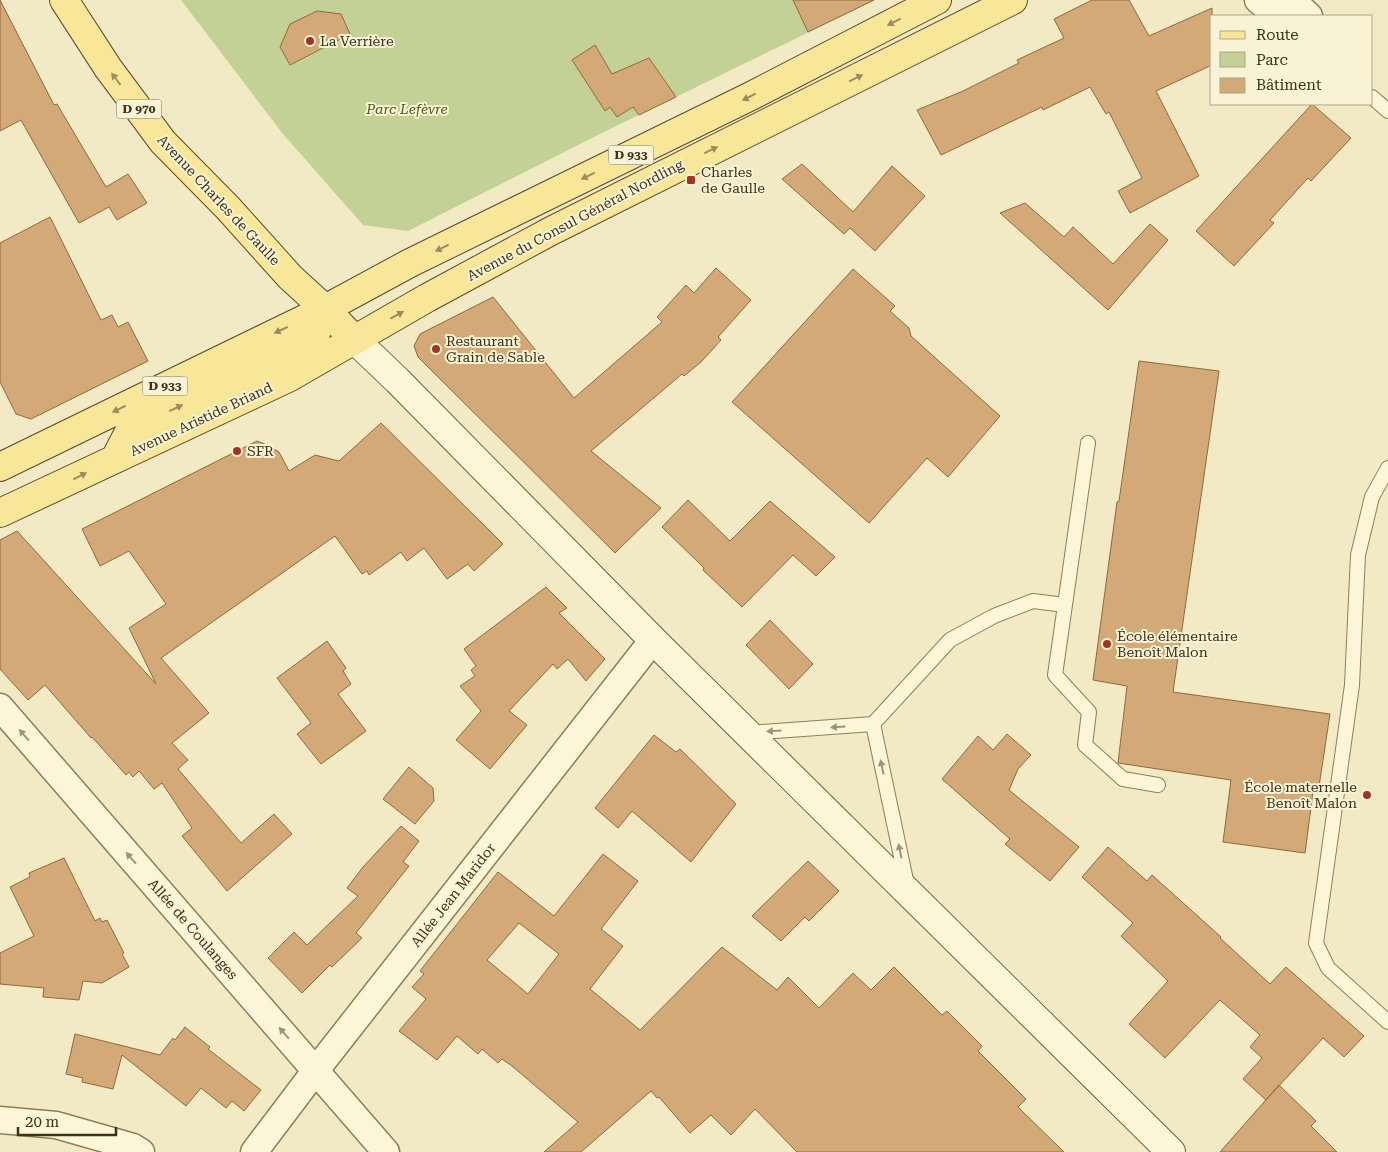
<svg xmlns="http://www.w3.org/2000/svg" width="1388" height="1152" font-family="'Roboto Serif',serif">
	<rect width="100%" height="100%" fill="#f2eac4"/>
	<path fill="#c3d197" d="M181 0H875L606 131 408 231 363 225 283 134Z"/>
	<path fill="#d3aa77" stroke="#90693c" fill-rule="evenodd" d="M0 0 54 105 57 104 106 187 128 174 147 203 117 220 109 207 79 223 21 120 0 131Z
		M793 0H874L808 32Z
		M1092 0H1129L1149 36 1212 8V65L1156 91 1199 176 1130 213 1118 191 1142 178 1109 112 1106 114 1090 87 1043 110 1042 107 941 155 917 110 963 91 1019 63 1017 60 1064 38 1054 19Z
		M317 11 341 14 350 34 290 65 280 47 290 24Z
		M595 45 612 74 649 58 676 97 639 115 633 107 617 117 610 107 605 111 572 60Z
		M1312 104 1351 138 1311 181 1308 178 1270 220 1274 223 1234 266 1196 231Z
		M802 164 853 212 892 166 925 196 875 251 850 228 844 234 782 179Z
		M1025 203 1064 237 1073 227 1113 264 1150 224 1168 240 1108 310 1000 213Z
		M50 217 101 320 112 315 118 327 128 322 148 361 31 419 16 414 0 382V243Z
		M716 268 751 300 718 337 721 340 701 362 684 376 682 374 591 451 661 508 615 553 418 357 414 346 420 334 493 297 574 398 662 322 657 317 686 285 694 293Z
		M853 269 895 306 890 311 909 328 911 336 1000 416 948 477 927 458 869 523 732 402Z
		M1139 361 1219 371 1173 692 1330 714 1318 793 1313 792 1305 853 1223 842 1231 780 1118 763 1127 686 1093 680 1117 502 1119 501Z
		M381 423 503 544 474 571 468 564 447 579 424 548 407 561 401 552 369 575 367 571 362 574 335 536 161 658 209 713 172 743 188 760 178 769 241 843 274 814 292 834 227 891 182 836 192 828 162 783 154 789 139 771 133 777 129 772 126 775 92 737 91 738 45 685 28 700 0 669V540L17 531 156 684 129 628 166 604 129 551 100 566 82 529 257 441 267 445 279 452 289 471 315 455 339 461Z
		M688 500 730 541 770 501 835 557 816 576 793 555 742 607 703 570 704 568 662 527Z
		M546 587 567 608 559 613 605 659 586 681 568 659 557 669 553 664 509 711 527 725 490 769 456 740 481 711 460 686 475 676 471 670 476 666 464 649Z
		M770 620 813 664 789 689 746 645Z
		M327 641 346 668 343 671 351 684 338 694 366 731 321 764 297 734 311 723 277 678Z
		M1007 734 1031 755 1018 769 1009 790 1079 847 1050 881 1005 844 1010 839 942 779 978 736 993 750Z
		M654 735 676 752 680 749 736 804 691 862 632 811 618 828 595 808Z
		M409 767 433 788 434 801 415 824 383 799Z
		M401 826 419 841 403 862 409 866 356 933 362 938 332 967 330 965 302 993 268 958 294 932 307 945 358 896 347 888 363 867Z
		M1108 847 1147 881 1152 875 1221 937 1220 938 1270 984 1286 967 1364 1036 1344 1057 1323 1038 1266 1100 1243 1079 1262 1058 1250 1047 1260 1035 1220 1000 1165 1058 1129 1024 1168 981 1121 936 1133 923 1082 877Z
		M603 854 638 881 601 929 623 946 590 989 640 1030 722 947 777 990 788 977 819 1008 853 973 871 990 894 967 942 1015 947 1011 982 1046 978 1051 1026 1099 1018 1107 1064 1152H797L755 1109 731 1135 711 1115 690 1133 659 1097 657 1098 651 1091 581 1152H544L578 1122 512 1066 502 1059 498 1063 482 1049 478 1054 457 1036 437 1060 399 1031 426 999 412 987 424 974 420 971 498 872 554 916ZM519 923 559 954 528 994 487 960Z
		M64 858 95 921 100 918 102 922 107 920 124 953 122 954 129 967 102 983 83 981 79 1000 43 997 44 988 0 984V953L34 936 10 887 30 877 29 873Z
		M808 861 839 891 809 921 805 917 781 941 752 916Z
		M185 1027 210 1047 208 1049 261 1090 244 1111 232 1101 226 1108 201 1088 186 1106 122 1055 113 1089 82 1082 83 1078 66 1074 75 1034 160 1055 173 1038 175 1040Z
		M1279 1085 1316 1121 1311 1126 1337 1152H1220Z"/>
	<g fill="none" stroke-linecap="round" stroke-linejoin="round">
		<g stroke="#8f7d58" stroke-width="16">
			<path id="service" d="M1372 97 1388 111
				M1388 468 1372 497 1358 555 1352 685 1316 943 1328 968 1388 1022
				M1065 605 1088 443
				M873 724 907 885
				M747 733 873 724 950 640 994 616 1033 601 1065 605 1055 675 1089 712 1085 745 1123 779 1158 785"/>
		</g>
		<g stroke="#8f7d58" stroke-width="29">
			<path id="minor" d="M1258 0 1278 16
				M1292 0 1309 16
				M0 707 386 1152
				M0 1120 56 1125 133 1147 141 1152
				M254 1152 316 1070 653 640"/>
		</g>
		<g stroke="#705d3c" stroke-width="30">
			<path id="secondary" d="M354 339 397 380 653 640 1171 1152"/>
		</g>
		<g stroke="#5c492d" stroke-width="30">
			<path id="primary" d="M64 0 108 68 163 142 228 208 290 277 325 309 354 339
				M115 459 130 430 280 359 313 341 325 309
				M0 467 325 309 410 263 751 96 937 0
				M0 513 288 378 427 298 551 231 1013 0"/>
		</g>
		<use href="#service" stroke="#fcf6d8" stroke-width="14"/>
		<use href="#minor" stroke="#fcf6d8" stroke-width="26"/>
		<use href="#secondary" stroke="#fcf6d8" stroke-width="28"/>
		<use href="#primary" stroke="#f8e799" stroke-width="28"/>
	</g>
	<defs><path id="oneway-solid" d="M-6-.8H1V-3.2L6.5 0L1 3.2V.8H-6Z" transform="scale(1.25)"/></defs>
	<g fill="#9a8c5c">
		<use href="#oneway-solid" transform="translate(894 22) rotate(153)"/>
		<use href="#oneway-solid" transform="translate(856 78) rotate(-26)"/>
		<use href="#oneway-solid" transform="translate(116 79) rotate(-127)"/>
		<use href="#oneway-solid" transform="translate(749 97) rotate(153)"/>
		<use href="#oneway-solid" transform="translate(711 150) rotate(-26)"/>
		<use href="#oneway-solid" transform="translate(588 176) rotate(154)"/>
		<use href="#oneway-solid" transform="translate(442 248) rotate(154)"/>
		<use href="#oneway-solid" transform="translate(397 315) rotate(-29)"/>
		<use href="#oneway-solid" transform="translate(281 330) rotate(155)"/>
		<use href="#oneway-solid" transform="translate(176 408) rotate(-25)"/>
		<use href="#oneway-solid" transform="translate(119 409) rotate(154)"/>
		<use href="#oneway-solid" transform="translate(80 476) rotate(-26)"/>
	</g>
	<g fill="#9c947b">
		<use href="#oneway-solid" transform="translate(838 727) rotate(176)"/>
		<use href="#oneway-solid" transform="translate(774 731) rotate(177)"/>
		<use href="#oneway-solid" transform="translate(24 735) rotate(-131)"/>
		<use href="#oneway-solid" transform="translate(882 767) rotate(-102)"/>
		<use href="#oneway-solid" transform="translate(900 851) rotate(-102)"/>
		<use href="#oneway-solid" transform="translate(131 858) rotate(-131)"/>
		<use href="#oneway-solid" transform="translate(284 1033) rotate(-131)"/>
	</g>
	<g fill="#a33323" stroke="#f8f3d4" stroke-width="2">
		<circle cx="310" cy="41" r="5"/>
		<rect x="686" y="175" width="10" height="10" rx="2.5"/>
		<circle cx="436" cy="349" r="5"/>
		<circle cx="237" cy="451" r="5"/>
		<circle cx="1107" cy="644" r="5"/>
		<circle cx="1367" cy="795" r="5"/>
	</g>
	<g text-anchor="middle" dominant-baseline="central" stroke-width="4" stroke-linejoin="round" paint-order="stroke">
		<g fill="#f8f3d4" stroke="#756b55" stroke-width="1">
			<rect x="116.5" y="99.5" width="45" height="19" rx="4"/>
			<rect x="608.5" y="145.5" width="45" height="19" rx="4"/>
			<rect x="142.5" y="376.5" width="45" height="19" rx="4"/>
		</g>
		<g font-size="12" font-weight="bold" fill="#3d311e">
			<text x="139" y="109">D 970</text>
			<text x="631" y="155">D 933</text>
			<text x="165" y="386">D 933</text>
		</g>
		<g font-size="14" fill="#3d311e" stroke="#f8f3d4" text-anchor="start">
			<text x="320" y="41">La Verrière</text>
			<text x="701" y="172">Charles<tspan x="701" dy="16">de Gaulle</tspan></text>
			<text x="446" y="341">Restaurant<tspan x="446" dy="16">Grain de Sable</tspan></text>
			<text x="247" y="451">SFR</text>
			<text x="1117" y="636">École élémentaire<tspan x="1117" dy="16">Benoît Malon</tspan></text>
			<text x="1357" y="787" text-anchor="end">École maternelle<tspan x="1357" dy="16">Benoît Malon</tspan></text>
		</g>
		<g font-size="14" font-style="italic" fill="#455b22" stroke="#f8f3d4">
			<text x="407" y="109">Parc Lefèvre</text>
		</g>
		<g font-size="14" fill="#3d311e" stroke="#f8f3d4">
			<text transform="translate(219 200) rotate(47)">Avenue Charles de Gaulle</text>
			<text transform="translate(575 220) rotate(-28)">Avenue du Consul Général Nordling</text>
			<text transform="translate(201 419) rotate(-25)">Avenue Aristide Briand</text>
			<text transform="translate(453 895) rotate(-52)">Allée Jean Maridor</text>
			<text transform="translate(193 929) rotate(49)">Allée de Coulanges</text>
		</g>
	</g>
	<rect x="1210" y="15" width="162" height="90" fill="#f8f3d4" stroke="#ada58b"/>
	<rect x="1220" y="31" width="25" height="8" fill="#f8e799" stroke="#ada58b"/>
	<text x="1256" y="40" font-size="15" fill="#3d311e">Route</text>
	<rect x="1220" y="52" width="25" height="15" fill="#c3d197" stroke="#ada58b"/>
	<text x="1256" y="65" font-size="15" fill="#3d311e">Parc</text>
	<rect x="1220" y="78" width="25" height="15" fill="#d3aa77" stroke="#ada58b"/>
	<text x="1256" y="90" font-size="15" fill="#3d311e">Bâtiment</text>
	<path d="M18 1127v8h98v-8" fill="none" stroke="#3d311e" stroke-width="2.5"/>
	<text x="25" y="1127" font-size="15" fill="#3d311e" stroke="#f8f3d4" stroke-width="4" paint-order="stroke">20 m</text>
</svg>
